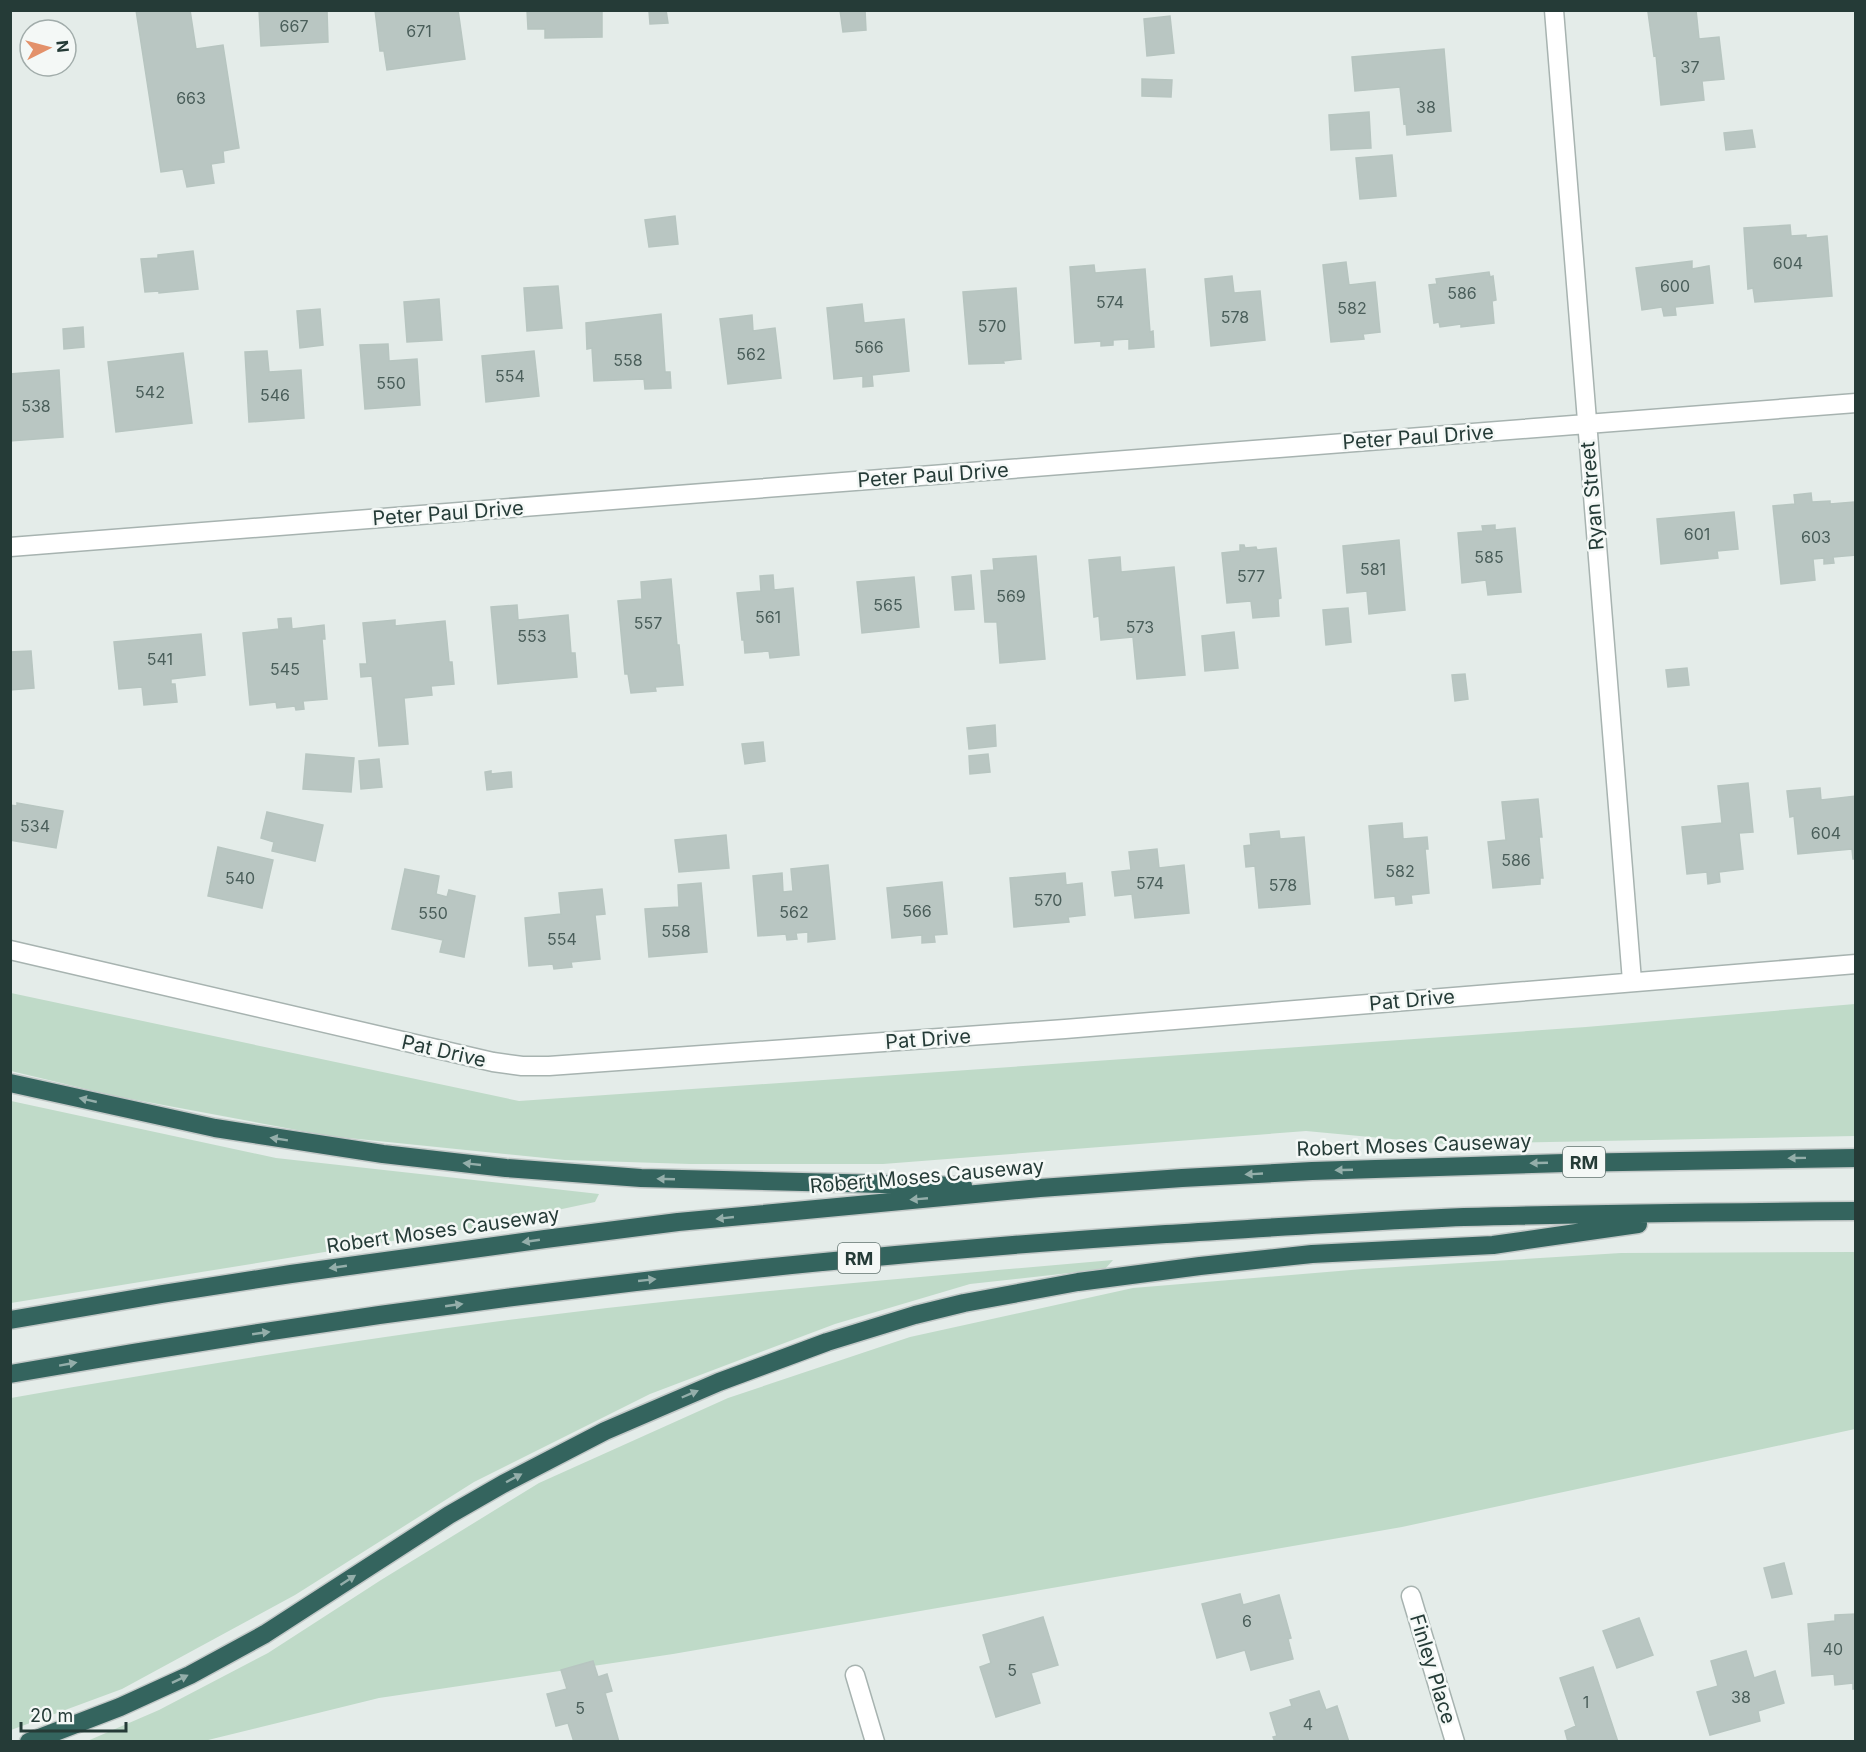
<svg xmlns="http://www.w3.org/2000/svg" width="1866" height="1752" font-family="Inter,sans-serif">
	<rect width="100%" height="100%" fill="#e4ece9"/>
	<path fill="#bfdac8" d="M11 993 519 1101 1586 1027 1855 1004V1136L1445 1144 1306 1131 883 1164H690L565 1160 329 1136 115 1096 11 1071Z
		M11 1101 276 1158 599 1194 595 1202 478 1227 11 1303Z
		M1855 1252V1429L1402 1527 673 1654 379 1698 204 1741 85 1742 159 1710 268 1653 381 1580 539 1483 728 1398 910 1337 1133 1288 1363 1269 1621 1253Z
		M1113 1260 1105 1269 970 1284 835 1324 650 1394 474 1482 295 1595 122 1689 11 1730V1398C209 1363 407 1331 607 1308 775 1289 944 1275 1113 1260Z"/>
	<path fill="#b9c6c2" stroke="#b7c5c0" stroke-width="1.5" d="M136 10H190L196 49 223 45 239 148 223 151 224 162 211 164 214 183 187 187 183 169 161 172Z
		M259 10H327L328 42 261 46Z
		M375 10H458L465 59 387 70 384 51H380Z
		M527 10H602V37L545 38V29H528Z
		M641 10H666L668 23 650 24 649 11Z
		M840 10H865L866 30 843 32Z
		M1665 10H1696L1699 39 1719 37 1724 79 1702 81 1704 100 1661 105 1656 55 1654 56 1648 12Z
		M1170 16 1174 53 1147 56 1144 19Z
		M1444 49 1451 131 1407 135 1406 123 1404 124 1400 87 1355 91 1352 57Z
		M1142 79 1172 80 1171 97 1142 96Z
		M1369 112 1371 148 1331 150 1329 115Z
		M1752 130 1755 147 1726 150 1724 133Z
		M1392 155 1396 196 1360 199 1356 158Z
		M675 216 678 244 649 247 645 220Z
		M1790 225 1791 236 1806 235V238L1827 236 1832 296 1755 302 1753 288 1748 289 1744 228Z
		M193 251 198 289 159 293V291L145 292 141 259 158 258V255Z
		M1692 261V269L1709 266 1713 303 1675 307 1676 315 1664 316 1662 307 1642 310 1636 268Z
		M1346 262 1349 285 1375 282 1380 332 1363 334 1364 339 1331 342 1323 265Z
		M1094 265 1095 273 1145 269 1150 332 1153 331 1154 347 1129 349V339L1113 340V345L1101 346V341L1075 343 1070 267Z
		M1489 272 1490 277 1493 276 1496 300 1492 301 1494 323 1461 327V324L1440 327 1439 322 1434 323 1429 285 1437 284 1436 279Z
		M1232 276 1234 293 1260 291 1265 340 1211 346 1205 279Z
		M558 286 562 328 527 331 524 288Z
		M1016 288 1021 359 1003 361 1004 363 969 364 963 292Z
		M439 299 442 340 407 342 404 302Z
		M862 304 864 323 904 319 909 371 872 375 873 386 863 387V376L834 379 827 308Z
		M320 309 323 345 300 348 297 311Z
		M661 314 665 372H670L671 388 645 389 644 379 594 381 592 348 587 349 586 323Z
		M752 315 753 331 775 328 781 378 728 384 720 319Z
		M83 327 84 347 64 349 63 329Z
		M388 344 389 361 417 359 420 405 365 409 360 345Z
		M267 351 269 372 301 370 304 418 249 422 245 352Z
		M534 351 539 396 486 402 482 356Z
		M183 353 192 423 116 432 108 362Z
		M59 370 63 437 10 441V374Z
		M1811 493 1812 502 1830 501V504L1854 502 1856 555 1833 557 1834 563 1824 564V558L1813 559 1815 580 1781 584 1773 506 1795 504 1794 495Z
		M1734 512 1738 549 1717 551 1718 558 1661 564 1657 519Z
		M1495 525V530L1515 528 1521 592 1488 595 1486 580 1462 583 1458 533 1483 531 1482 526Z
		M1399 540 1405 610 1369 614 1367 591 1347 593 1343 546Z
		M1240 545H1244L1245 548 1256 547 1257 550 1276 548 1281 598 1278 599 1279 616 1253 618 1251 601 1227 603 1222 553 1240 551Z
		M1036 556 1045 659 1000 663 997 622H985L981 571 994 570 993 559Z
		M1120 557 1121 572 1174 567 1185 675 1137 679 1133 637 1101 640 1099 616 1094 617 1089 560Z
		M773 575 774 590 793 588 799 655 770 658 769 651 745 653 744 640H742L737 593 761 591 760 576Z
		M971 575 974 609 955 610 952 577Z
		M914 577 919 627 862 633 857 582Z
		M671 579 677 645H679L683 685 655 687 656 691 631 693 628 674H625L618 601 642 599 641 582Z
		M517 605 518 620 568 615 571 653H575L577 677 498 684 491 607Z
		M1348 608 1351 642 1326 645 1323 610Z
		M291 618 292 629 324 625 325 639H322L327 699 303 701 304 709 296 710 295 706 277 708 276 702 250 705 243 633 279 629 278 619Z
		M395 620V626L445 621 449 662H452L454 684 431 686 432 695 404 698 408 744 379 746 372 676 361 677 360 664H367L363 623Z
		M1234 632 1238 668 1205 671 1202 636Z
		M201 634 205 675 171 679V684H175L177 702 144 705 142 687 119 689 114 642Z
		M31 651 34 688 10 690V652Z
		M1687 668 1689 685 1668 687 1666 670Z
		M1465 674 1468 699 1455 701 1452 675Z
		M995 725 996 746 969 749 967 728Z
		M763 742 765 761 745 764 742 744Z
		M306 754 354 758 351 792 303 789Z
		M988 754 990 772 970 774 969 756Z
		M379 759 382 787 361 789 359 761Z
		M491 771V774L511 772 512 787 487 790 485 772Z
		M1748 783 1753 832 1739 833 1743 869 1719 872 1720 882 1708 884 1707 872 1687 874 1682 827 1722 823 1718 786Z
		M1820 788 1821 800 1856 796V859H1853L1852 849 1798 854 1794 816 1790 817 1787 791Z
		M1538 799 1542 837H1539L1543 878H1540V884L1493 888 1488 842 1506 840 1502 802Z
		M17 803 63 811 56 848 10 840V805L17 806Z
		M267 812 323 825 315 861 272 851 274 842 261 838Z
		M1402 823 1403 839 1427 837 1428 849H1425L1429 893 1411 895 1412 903 1396 905 1395 896 1375 898 1369 826Z
		M1279 831 1280 839 1304 837 1310 904 1259 908 1255 866 1246 867 1244 846 1251 845 1250 834Z
		M726 835 729 868 679 872 675 840Z
		M218 847 273 860 262 908 208 896Z
		M1157 849 1159 868 1184 865 1189 913 1135 918 1132 894 1115 896 1112 872 1131 870 1129 852Z
		M828 865 835 939 808 942V932L796 933 797 939 787 940 786 934 758 936 753 876 782 873 783 892 793 891 791 869Z
		M405 869 439 876 436 894 447 897 449 890 475 896 464 957 440 952 443 940 392 929Z
		M1065 873 1066 885 1082 883 1085 915 1068 917 1069 922 1014 927 1010 878Z
		M942 882 947 934 934 935 935 942 922 943V935L892 938 887 888Z
		M701 883 707 952 649 957 645 909 679 907 678 885Z
		M602 889 605 914 595 915 600 959 571 962 572 967 554 969 553 964 529 966 525 918 561 914 559 893Z
		M1784 1563 1792 1594 1772 1598 1764 1568Z
		M1240 1594 1243 1605 1279 1595 1291 1638 1288 1639 1293 1659 1251 1670 1245 1650 1217 1658 1202 1604Z
		M1856 1614V1689H1853V1683L1835 1685 1834 1674 1812 1676 1808 1624 1835 1621V1615Z
		M1043 1617 1058 1665 1031 1673 1040 1703 996 1717 980 1667 991 1663 983 1635Z
		M1639 1618 1653 1655 1617 1668 1603 1631Z
		M1746 1651 1754 1678 1775 1671 1784 1703 1758 1711 1760 1721 1710 1735 1697 1692 1718 1686 1711 1661Z
		M593 1661 598 1677 607 1674 612 1691 605 1693 619 1742H574L568 1723 556 1726 547 1694 567 1689 561 1670Z
		M1593 1667 1618 1742H1568L1565 1731 1576 1726 1560 1678Z
		M1319 1691 1326 1710 1337 1706 1349 1742H1275L1273 1737 1277 1736 1270 1713 1292 1706 1290 1700Z"/>
	<g fill="none" stroke-linecap="round" stroke-linejoin="round">
		<g stroke="#a7b3b0" stroke-width="21">
			<path id="minor" d="M1554 10 1632 981
				M10 547 1856 403
				M10 950 493 1062 522 1066H549L1065 1029 1856 964
				M1411 1596 1455 1742
				M855 1675 875 1742"/>
		</g>
		<g stroke="#c2c8c7" stroke-width="21">
			<path id="highway" d="M10 1083 215 1128 383 1154 506 1168 641 1178 963 1186
				M10 1320 162 1294 291 1274 545 1239 678 1222 1040 1188 1182 1178 1312 1171 1565 1163 1856 1158
				M10 1374C393 1306 779 1259 1166 1234 1266 1228 1365 1221 1464 1217 1595 1213 1725 1212 1856 1211
				M29 1742 120 1707 190 1675 265 1634 449 1515 503 1484 605 1431 719 1382 827 1342 915 1315 964 1303 1078 1282 1200 1266 1312 1254 1493 1245 1638 1224"/>
		</g>
		<use href="#minor" stroke="#fff" stroke-width="18"/>
		<use href="#highway" stroke="#34645e" stroke-width="18"/>
	</g>
	<defs><path id="oneway-solid" d="M-6-.8H1V-3.2L6.5 0L1 3.2V.8H-6Z" transform="scale(1.5)"/></defs>
	<g fill="#94aeaa">
		<use href="#oneway-solid" transform="translate(88 1100) rotate(-167)"/>
		<use href="#oneway-solid" transform="translate(279 1139) rotate(-171)"/>
		<use href="#oneway-solid" transform="translate(1797 1158) rotate(179)"/>
		<use href="#oneway-solid" transform="translate(1539 1163) rotate(178)"/>
		<use href="#oneway-solid" transform="translate(472 1164) rotate(-174)"/>
		<use href="#oneway-solid" transform="translate(1344 1170) rotate(178)"/>
		<use href="#oneway-solid" transform="translate(1254 1174) rotate(177)"/>
		<use href="#oneway-solid" transform="translate(666 1179) rotate(-178)"/>
		<use href="#oneway-solid" transform="translate(919 1199) rotate(175)"/>
		<use href="#oneway-solid" transform="translate(725 1218) rotate(174)"/>
		<use href="#oneway-solid" transform="translate(531 1241) rotate(172)"/>
		<use href="#oneway-solid" transform="translate(338 1267) rotate(172)"/>
		<use href="#oneway-solid" transform="translate(647 1280) rotate(-6)"/>
		<use href="#oneway-solid" transform="translate(454 1305) rotate(-8)"/>
		<use href="#oneway-solid" transform="translate(261 1333) rotate(-8)"/>
		<use href="#oneway-solid" transform="translate(68 1364) rotate(-10)"/>
		<use href="#oneway-solid" transform="translate(690 1394) rotate(-23)"/>
		<use href="#oneway-solid" transform="translate(514 1478) rotate(-28)"/>
		<use href="#oneway-solid" transform="translate(348 1580) rotate(-33)"/>
		<use href="#oneway-solid" transform="translate(180 1679) rotate(-26)"/>
	</g>
	<g text-anchor="middle" dominant-baseline="central" stroke-width="5" stroke-linejoin="round" paint-order="stroke">
		<g font-size="16" fill="#4a5e5a">
			<text x="294" y="26">667</text>
			<text x="419" y="31">671</text>
			<text x="1690" y="67">37</text>
			<text x="191" y="98">663</text>
			<text x="1426" y="107">38</text>
			<text x="1788" y="263">604</text>
			<text x="1675" y="286">600</text>
			<text x="1462" y="293">586</text>
			<text x="1110" y="302">574</text>
			<text x="1352" y="308">582</text>
			<text x="1235" y="317">578</text>
			<text x="992" y="326">570</text>
			<text x="869" y="347">566</text>
			<text x="751" y="354">562</text>
			<text x="628" y="360">558</text>
			<text x="510" y="376">554</text>
			<text x="391" y="383">550</text>
			<text x="150" y="392">542</text>
			<text x="275" y="395">546</text>
			<text x="36" y="406">538</text>
			<text x="1697" y="534">601</text>
			<text x="1816" y="537">603</text>
			<text x="1489" y="557">585</text>
			<text x="1373" y="569">581</text>
			<text x="1251" y="576">577</text>
			<text x="1011" y="596">569</text>
			<text x="888" y="605">565</text>
			<text x="768" y="617">561</text>
			<text x="648" y="623">557</text>
			<text x="1140" y="627">573</text>
			<text x="532" y="636">553</text>
			<text x="160" y="659">541</text>
			<text x="285" y="669">545</text>
			<text x="35" y="826">534</text>
			<text x="1826" y="833">604</text>
			<text x="1516" y="860">586</text>
			<text x="1400" y="871">582</text>
			<text x="240" y="878">540</text>
			<text x="1150" y="883">574</text>
			<text x="1283" y="885">578</text>
			<text x="1048" y="900">570</text>
			<text x="917" y="911">566</text>
			<text x="794" y="912">562</text>
			<text x="433" y="913">550</text>
			<text x="676" y="931">558</text>
			<text x="562" y="939">554</text>
			<text x="1247" y="1621">6</text>
			<text x="1833" y="1649">40</text>
			<text x="1012" y="1670">5</text>
			<text x="1741" y="1697">38</text>
			<text x="1586" y="1702">1</text>
			<text x="580" y="1708">5</text>
			<text x="1308" y="1724">4</text>
		</g>
		<g fill="#f4f8f6" stroke="#637470" stroke-width="1.5">
			<rect x="1563" y="1147" width="42" height="30" rx="4.5"/>
			<rect x="838" y="1243" width="42" height="30" rx="4.5"/>
		</g>
		<g font-size="18" font-weight="bold" fill="#253b37">
			<text x="1584" y="1162">RM</text>
			<text x="859" y="1258">RM</text>
		</g>
		<g font-size="20" fill="#253b37" stroke="#f4f8f6">
			<text transform="translate(1418 437) rotate(-4)">Peter Paul Drive</text>
			<text transform="translate(933 475) rotate(-4)">Peter Paul Drive</text>
			<text transform="translate(1592 496) rotate(-95)">Ryan Street</text>
			<text transform="translate(448 513) rotate(-4)">Peter Paul Drive</text>
			<text transform="translate(1412 1000) rotate(-5)">Pat Drive</text>
			<text transform="translate(928 1039) rotate(-4)">Pat Drive</text>
			<text transform="translate(444 1051) rotate(13)">Pat Drive</text>
			<text transform="translate(1414 1145) rotate(-2)">Robert Moses Causeway</text>
			<text transform="translate(927 1176) rotate(-5)">Robert Moses Causeway</text>
			<text transform="translate(443 1230) rotate(-8)">Robert Moses Causeway</text>
			<text transform="translate(1433 1669) rotate(73)">Finley Place</text>
		</g>
	</g>
	<rect width="1866" height="1752" fill="none" stroke="#253b37" stroke-width="24"/>
	<g transform="translate(48 48) rotate(84)"><circle r="28" fill="#f4f8f6" stroke="#a1acaa" stroke-width="1.5"/>
	<path d="M0-4.5L10 22L0 15L-10 22Z" fill="#e3916a"/>
	<text y="-9" font-size="16" font-weight="bold" text-anchor="middle" fill="#253b37">N</text>
	</g>
	<path d="M21 1722v9h105v-9" fill="none" stroke="#253b37" stroke-width="3"/>
	<text x="30" y="1722" font-size="18" fill="#253b37" stroke="#f4f8f6" stroke-width="4.5" paint-order="stroke">20 m</text>
</svg>
